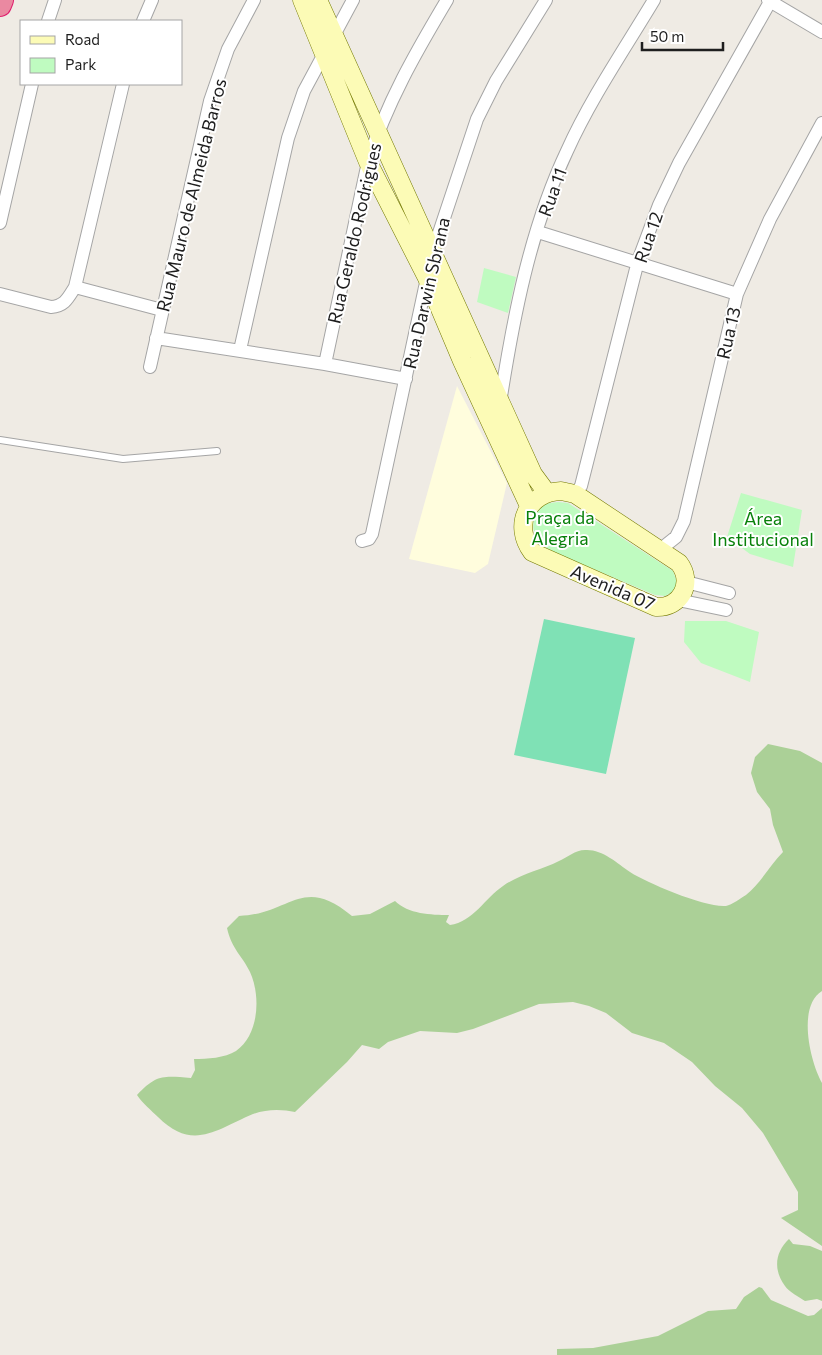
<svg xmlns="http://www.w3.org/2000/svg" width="822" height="1355" font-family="Commissioner,sans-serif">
	<rect width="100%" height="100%" fill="#efebe4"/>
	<path fill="#fffddd" d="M457 386 507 483 488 564 475 573 409 559Z"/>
	<path fill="#abd097" d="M768 744 800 751 822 763V991C797 1006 810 1062 822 1083V1246L781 1218 798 1210V1192L763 1133 742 1108 715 1086 692 1062 664 1043 632 1033 606 1013 589 1006 573 1002 539 1004 473 1029 457 1033 420 1031 388 1042 379 1049 362 1045 347 1062 295 1112C282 1109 266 1109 253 1114 217 1129 193 1152 158 1117 151 1110 143 1104 137 1095 157 1074 163 1076 191 1078L195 1070 194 1059C207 1059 225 1058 236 1051 259 1035 261 996 250 972 242 955 232 950 227 928L239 916C291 914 302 874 352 916L370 914 395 901C408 914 431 915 449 915L446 922 450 925C473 922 485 898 503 886 520 874 541 870 559 861 568 857 576 849 587 850 603 850 617 863 630 872 647 883 706 908 726 906 732 905 741 898 746 895 760 884 770 865 783 852L773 825 770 809 757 792 751 773 755 757Z
		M789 1239 793 1244 810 1246 822 1251V1301L817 1299 805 1301C799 1297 789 1292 785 1286 773 1270 775 1252 789 1239Z
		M759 1287 762 1288 771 1300 808 1316 814 1315 822 1308V1355H557V1349L593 1348 658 1336 708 1311 736 1309 744 1297Z"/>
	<path fill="#bffbc0" d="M484 268 516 277 508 313 477 302Z
		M741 493 802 510 793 567 750 554 727 537Z
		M558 502 568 503 673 571 677 582 673 592 665 596 655 595 551 551C532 539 527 523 542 504Z
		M685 621H726L759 632 750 682 701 663 684 642Z"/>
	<path fill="#7fe1b5" d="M544 619 635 638 606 774 514 755Z"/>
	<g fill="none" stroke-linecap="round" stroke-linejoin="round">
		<g stroke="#a5a5a5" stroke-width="8">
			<path id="lane" d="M0 440 123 459 217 451"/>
		</g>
		<g stroke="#a5a5a5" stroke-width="14">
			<path id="street" d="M768 0 822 32
				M48 21 55 0
				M143 21 152 0
				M0 223 32 84
				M538 232 737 294
				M432 254 477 119 496 81 546 0
				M75 287 162 310
				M0 294 51 307C65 306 68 298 75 287L123 84
				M156 338 325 364 406 379
				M240 350 288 138 304 91 353 0
				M325 364 368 162C386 104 416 52 447 0
				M150 367 210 101 228 49 254 0
				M500 403C513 319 530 229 567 151 591 98 624 50 654 0
				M575 494 581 486 638 261 659 205 679 163 771 0
				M362 541 369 539 372 534 427 278
				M661 549 676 537 684 521 737 294 770 219 822 123
				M686 582 729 593
				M678 600 726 610"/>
		</g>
		<g stroke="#737901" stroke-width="19">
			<path id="secondary" d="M302 0 368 162 427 278 462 361 529 506
				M318 0 533 474 547 493
				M561 491 575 494 679 563C694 583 681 608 656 607L532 552C512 525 528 492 561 491Z"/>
		</g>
		<g stroke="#e01e6d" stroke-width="24">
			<path id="highway" d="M0 5 2 0"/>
		</g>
		<use href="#lane" stroke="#fff" stroke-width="6"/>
		<use href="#street" stroke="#fff" stroke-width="12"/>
		<use href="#secondary" stroke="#fcfbb6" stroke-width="18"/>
		<use href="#highway" stroke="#ea89a1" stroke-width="22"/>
	</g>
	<g text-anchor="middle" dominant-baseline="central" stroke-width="4" stroke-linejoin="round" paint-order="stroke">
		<g font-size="18" fill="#1e1e1e" stroke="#fff">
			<text transform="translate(552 192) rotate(-70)">Rua 11</text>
			<text transform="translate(191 195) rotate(-76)">Rua Mauro de Almeida Barros</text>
			<text transform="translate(354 233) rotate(-77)">Rua Geraldo Rodrigues</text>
			<text transform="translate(648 237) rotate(-71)">Rua 12</text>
			<text transform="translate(426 293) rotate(-77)">Rua Darwin Sbrana</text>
			<text transform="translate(728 333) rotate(-77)">Rua 13</text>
			<text transform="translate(613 587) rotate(23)">Avenida 07</text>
		</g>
		<g font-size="18" fill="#08800a" stroke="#fff">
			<text x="560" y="517">Praça da<tspan x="560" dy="21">Alegria</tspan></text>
			<text x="763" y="518">Área<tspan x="763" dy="21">Institucional</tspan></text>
		</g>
	</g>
	<rect x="20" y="20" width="162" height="65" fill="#ffffff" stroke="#a5a5a5"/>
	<rect x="30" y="36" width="25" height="8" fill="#fcfbb6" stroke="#a5a5a5"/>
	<text x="65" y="45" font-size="15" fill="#1e1e1e">Road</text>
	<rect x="30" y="58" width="25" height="15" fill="#bffbc0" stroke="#a5a5a5"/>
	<text x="65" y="70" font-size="15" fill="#1e1e1e">Park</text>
	<path d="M642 42v8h81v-8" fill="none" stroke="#1e1e1e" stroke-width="2.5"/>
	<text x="650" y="42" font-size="15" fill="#1e1e1e" stroke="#ffffff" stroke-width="4" paint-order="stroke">50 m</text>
</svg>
